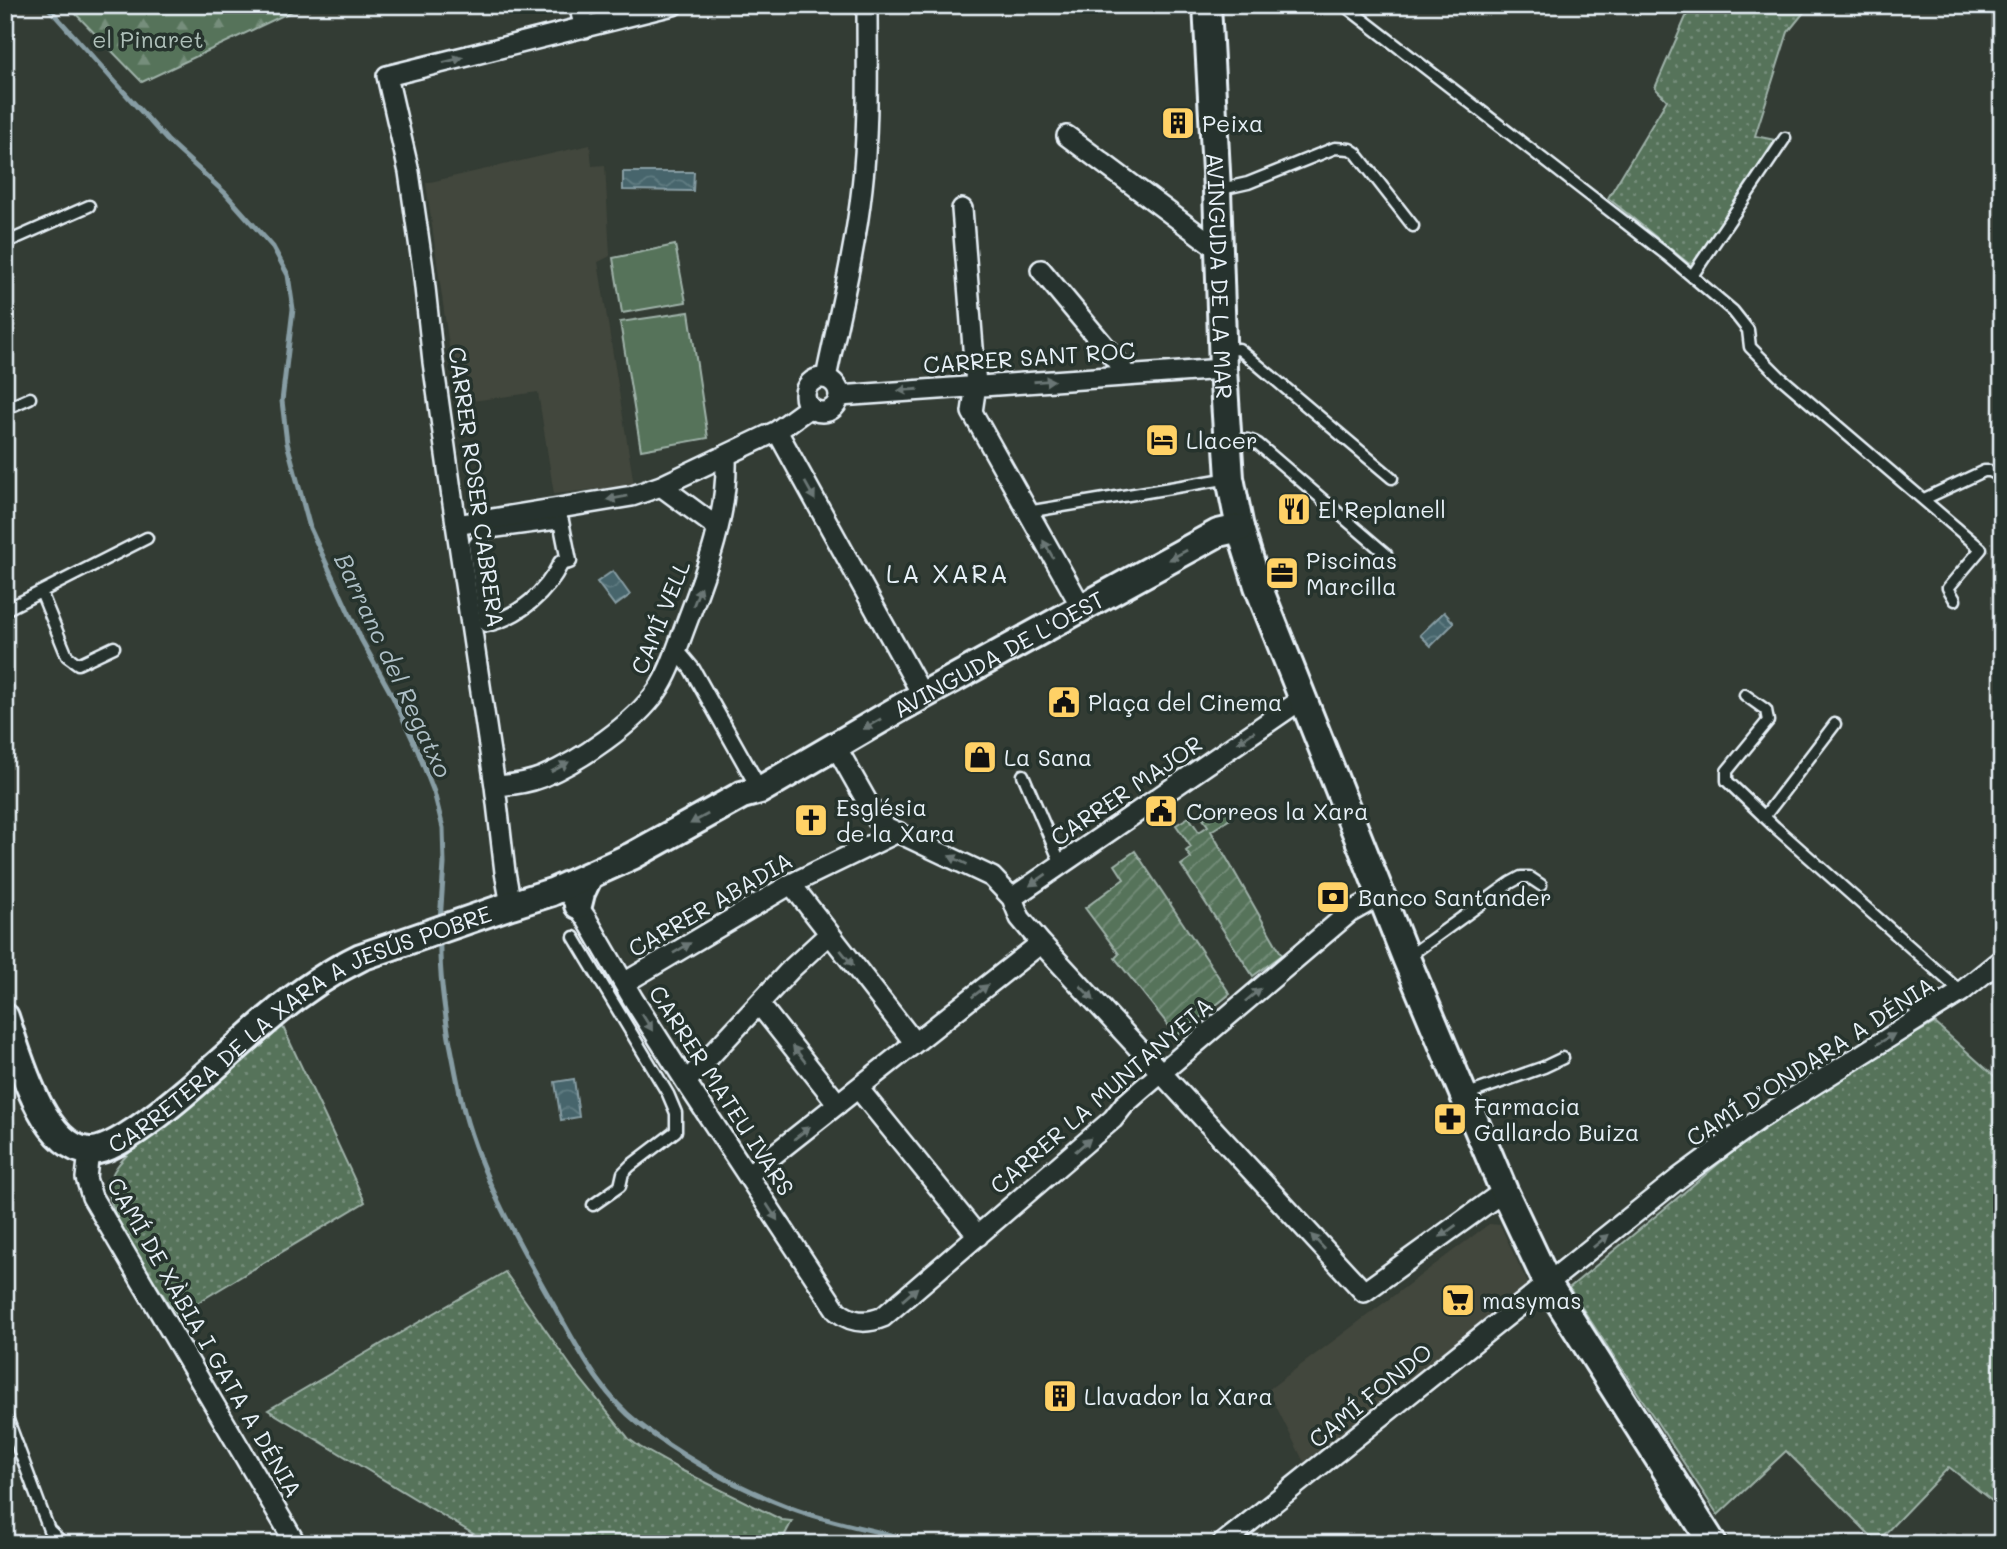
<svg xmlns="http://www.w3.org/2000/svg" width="2007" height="1549" font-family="Mali,sans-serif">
	<defs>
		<pattern id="grass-dots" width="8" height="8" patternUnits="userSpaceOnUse" patternTransform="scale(1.75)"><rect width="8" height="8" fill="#56735a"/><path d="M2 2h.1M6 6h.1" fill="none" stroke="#768e7b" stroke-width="1.8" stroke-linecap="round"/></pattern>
		<pattern id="forest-firs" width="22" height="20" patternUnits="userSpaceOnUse" patternTransform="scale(1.75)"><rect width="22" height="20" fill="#56735a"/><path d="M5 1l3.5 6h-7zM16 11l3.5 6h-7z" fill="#768e7b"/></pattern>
		<pattern id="garden-furrows" width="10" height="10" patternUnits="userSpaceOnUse" patternTransform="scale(1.75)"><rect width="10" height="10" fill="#56735a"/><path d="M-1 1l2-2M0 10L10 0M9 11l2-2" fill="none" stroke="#768e7b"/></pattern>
		<pattern id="water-waves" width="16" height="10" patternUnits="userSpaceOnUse" patternTransform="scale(1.75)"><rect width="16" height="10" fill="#46656c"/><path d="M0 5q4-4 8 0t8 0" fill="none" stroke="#617c82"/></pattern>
	</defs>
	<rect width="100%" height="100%" fill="#333c34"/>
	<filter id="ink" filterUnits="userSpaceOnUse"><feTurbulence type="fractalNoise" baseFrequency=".0143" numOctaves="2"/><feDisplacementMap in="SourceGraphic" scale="14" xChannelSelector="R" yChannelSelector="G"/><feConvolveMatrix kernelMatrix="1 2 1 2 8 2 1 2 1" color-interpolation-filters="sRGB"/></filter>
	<g filter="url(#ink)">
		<path fill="#43473d" d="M590 145 592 166 605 165 610 256 598 262 634 485 554 494 538 392 457 403 426 183Z
			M1489 1224 1500 1225 1529 1286 1304 1462 1268 1390Z"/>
		<path fill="url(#grass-dots)" stroke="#9fb2a9" stroke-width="2" d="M1691 5H1810L1788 32 1755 136 1775 140 1693 267 1608 198 1667 100 1655 88Z
			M281 1023 365 1202 177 1315C160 1290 105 1214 109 1186 111 1171 121 1161 132 1150Z
			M1935 1023 2002 1083V1509L1949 1467 1877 1542 1786 1451 1718 1515 1569 1288 1740 1146 1826 1084Z
			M505 1272 575 1372 629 1439 640 1447 681 1470 782 1520 792 1521 780 1544H490L268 1410Z"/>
		<path fill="url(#forest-firs)" stroke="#9fb2a9" stroke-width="2" d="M67 5H305L142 82Z"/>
		<path fill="url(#garden-furrows)" stroke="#9fb2a9" stroke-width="2" d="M1224 805 1232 818 1211 831 1282 955 1253 976 1181 865 1191 858 1186 851 1191 847 1176 825 1189 817 1199 832 1208 826 1203 819Z
			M1135 851 1230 994 1177 1036 1115 958 1119 954 1085 908 1124 879 1115 865Z"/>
		<path fill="#56735a" stroke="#9fb2a9" stroke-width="2" d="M675 245 686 302 622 313 613 258Z
			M689 312 708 438 641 450 620 322Z"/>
		<path fill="url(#water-waves)" stroke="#879da4" stroke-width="2" d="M623 172H694L693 191 623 190Z
			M613 571 630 595 615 606 597 582Z
			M1444 612 1453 622V624L1431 646 1420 635Z
			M574 1079 579 1117 561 1120 555 1082Z"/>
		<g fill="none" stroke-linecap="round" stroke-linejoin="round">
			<path stroke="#879da4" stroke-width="5" d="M46 5 167 140 225 193 273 247 288 275 293 309 282 401 287 443 310 528 361 639 393 697 418 751 434 792 443 828 444 864 440 921
				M440 938C439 971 444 1005 449 1038 454 1062 458 1087 464 1111 483 1182 522 1249 558 1313 581 1353 601 1394 638 1423 684 1459 737 1487 791 1508 825 1521 863 1528 899 1537L912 1544"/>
			<g stroke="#e8f1f8" stroke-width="15">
				<path id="service" d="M1344 5 1667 255 1733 311 1748 330 1750 347 1780 377 1981 549 1948 588 1955 600
					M1217 190 1248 183 1335 148 1350 149 1356 153 1413 226
					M5 243 89 206
					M1692 276 1785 138
					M1223 350 1239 349 1392 478
					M5 409 30 398
					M1229 441C1241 439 1248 438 1258 444L1386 554
					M1924 499 1984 471H1990L2002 477
					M1027 512 1230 478
					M41 592 67 656 78 664 114 647
					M5 610 147 538
					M1745 695 1766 710 1768 721 1727 771V781L1775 827 1961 992
					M1023 775 1061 864
					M1764 817 1835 724
					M574 937 668 1094 676 1113V1131L630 1166 623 1173 620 1186 593 1205
					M1409 956 1510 883 1521 877H1529L1541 885
					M1465 1095 1544 1067 1563 1058
					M5 1412 49 1530 64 1544"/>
			</g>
			<g stroke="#e8f1f8" stroke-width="19">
				<path id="pedestrian" d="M561 521 569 561 561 563C546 593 520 616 487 624L476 545 486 531Z
					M682 657 692 669 760 790"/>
			</g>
			<g stroke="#e8f1f8" stroke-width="24">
				<path id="minor" d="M579 5 585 28
					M1067 136 1218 249
					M962 209 976 385 972 412 1082 608
					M1041 270 1116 360 1126 375
					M805 395a17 17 0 1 1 34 0a17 17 0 1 1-34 0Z
					M826 378C839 315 855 252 862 188 869 128 867 66 867 5
					M839 396 1223 369
					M777 431 923 696
					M661 486 718 528
					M456 525 632 496 661 486 777 431 810 407
					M835 745 878 821 886 827 992 877 1012 898 1020 918 1041 943 1364 1292 1504 1191
					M495 786C512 785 527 783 542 777 580 761 634 724 657 691 670 672 677 648 685 627 706 572 728 516 726 457
					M791 884 914 1042
					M570 896 586 918 633 999 686 1082 837 1311C852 1323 866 1324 883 1317L1113 1119 1124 1105 1141 1090 1349 913 1381 895
					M1012 898 1302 699
					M511 905 505 872 495 786 451 490 433 362 423 269 409 172 387 76 673 5
					M624 983 791 884 898 832
					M759 1004 838 1104
					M686 1082 791 969 829 934
					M858 1088 978 1236
					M89 1151 86 1178 92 1197 296 1544
					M748 1175 1041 943
					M1222 1544 1679 1178 1758 1120 1961 992 2002 959"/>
			</g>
			<g stroke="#e8f1f8" stroke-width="32">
				<g id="secondary">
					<path id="s1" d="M1207 5 1217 190 1223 369 1230 478 1240 528 1258 586 1406 958 1504 1191 1548 1284 1713 1544"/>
					<path d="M578 905 581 893 589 876"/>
					<path id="s2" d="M5 1017C18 1055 42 1147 89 1151 126 1155 239 1043 272 1016 299 993 328 973 361 957L511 905 552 892 632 856 742 795 760 790 902 707 1218 533 1240 528"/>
				</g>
			</g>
			<use href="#service" stroke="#26332d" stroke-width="10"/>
			<use href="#pedestrian" stroke="#26332d" stroke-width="14"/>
			<use href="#minor" stroke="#26332d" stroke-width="19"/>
			<use href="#secondary" stroke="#26332d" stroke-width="26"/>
		</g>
		<defs><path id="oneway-solid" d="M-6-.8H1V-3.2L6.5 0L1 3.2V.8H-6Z" transform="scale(1.75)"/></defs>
		<g fill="#6a7674">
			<use href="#oneway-solid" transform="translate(453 60) rotate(-14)"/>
			<use href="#oneway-solid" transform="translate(1044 381) rotate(-4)"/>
			<use href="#oneway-solid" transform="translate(908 390) rotate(176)"/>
			<use href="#oneway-solid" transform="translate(810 491) rotate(61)"/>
			<use href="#oneway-solid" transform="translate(617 498) rotate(170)"/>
			<use href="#oneway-solid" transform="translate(1048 549) rotate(-120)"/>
			<use href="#oneway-solid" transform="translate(1178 555) rotate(151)"/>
			<use href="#oneway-solid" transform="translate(697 596) rotate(-69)"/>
			<use href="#oneway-solid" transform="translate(872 724) rotate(150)"/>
			<use href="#oneway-solid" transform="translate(1246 737) rotate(146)"/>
			<use href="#oneway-solid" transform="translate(560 767) rotate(-29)"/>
			<use href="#oneway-solid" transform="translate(699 819) rotate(151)"/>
			<use href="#oneway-solid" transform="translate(958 860) rotate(-155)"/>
			<use href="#oneway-solid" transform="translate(1038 880) rotate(145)"/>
			<use href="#oneway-solid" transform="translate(682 948) rotate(-31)"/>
			<use href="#oneway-solid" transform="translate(847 958) rotate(51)"/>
			<use href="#oneway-solid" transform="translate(980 991) rotate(-38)"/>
			<use href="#oneway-solid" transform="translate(1087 993) rotate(47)"/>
			<use href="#oneway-solid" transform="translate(1253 995) rotate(-40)"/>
			<use href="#oneway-solid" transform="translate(647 1022) rotate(58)"/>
			<use href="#oneway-solid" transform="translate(1886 1039) rotate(-31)"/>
			<use href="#oneway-solid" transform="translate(799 1054) rotate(-128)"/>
			<use href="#oneway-solid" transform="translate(802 1133) rotate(-38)"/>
			<use href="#oneway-solid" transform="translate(1083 1145) rotate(-41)"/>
			<use href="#oneway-solid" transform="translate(772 1212) rotate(57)"/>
			<use href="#oneway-solid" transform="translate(1448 1231) rotate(144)"/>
			<use href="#oneway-solid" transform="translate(1601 1241) rotate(-39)"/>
			<use href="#oneway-solid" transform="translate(1318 1242) rotate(-133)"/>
			<use href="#oneway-solid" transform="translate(910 1294) rotate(-41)"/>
		</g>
	</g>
	<defs>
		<g id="building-square" transform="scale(1.75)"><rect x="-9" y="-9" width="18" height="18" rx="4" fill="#ffd166" stroke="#26332d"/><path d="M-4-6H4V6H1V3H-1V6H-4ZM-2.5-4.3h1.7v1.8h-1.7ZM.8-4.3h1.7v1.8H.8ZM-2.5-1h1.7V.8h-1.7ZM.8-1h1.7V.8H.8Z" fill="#111"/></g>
		<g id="hotel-square" transform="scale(1.75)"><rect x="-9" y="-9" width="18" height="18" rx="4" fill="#ffd166" stroke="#26332d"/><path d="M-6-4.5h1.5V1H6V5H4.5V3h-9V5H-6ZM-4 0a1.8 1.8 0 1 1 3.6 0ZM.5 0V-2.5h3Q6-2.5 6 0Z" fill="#111"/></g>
		<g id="restaurant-square" transform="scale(1.75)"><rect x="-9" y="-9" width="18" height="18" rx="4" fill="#ffd166" stroke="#26332d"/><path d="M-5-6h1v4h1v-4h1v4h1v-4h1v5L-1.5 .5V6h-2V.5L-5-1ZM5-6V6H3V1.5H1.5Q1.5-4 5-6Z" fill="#111"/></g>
		<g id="office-square" transform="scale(1.75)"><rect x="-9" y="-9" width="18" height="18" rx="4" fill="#ffd166" stroke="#26332d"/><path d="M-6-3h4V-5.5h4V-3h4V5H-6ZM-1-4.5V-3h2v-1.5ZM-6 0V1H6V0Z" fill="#111"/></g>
		<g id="civic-square" transform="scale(1.75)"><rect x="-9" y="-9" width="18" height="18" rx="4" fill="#ffd166" stroke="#26332d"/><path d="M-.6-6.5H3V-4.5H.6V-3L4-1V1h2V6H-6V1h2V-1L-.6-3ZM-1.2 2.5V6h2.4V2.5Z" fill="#111"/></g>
		<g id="shop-square" transform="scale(1.75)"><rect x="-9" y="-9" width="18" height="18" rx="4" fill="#ffd166" stroke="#26332d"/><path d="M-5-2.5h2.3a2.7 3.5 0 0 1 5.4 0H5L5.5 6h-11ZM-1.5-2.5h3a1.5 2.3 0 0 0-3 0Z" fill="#111"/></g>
		<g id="church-square" transform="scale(1.75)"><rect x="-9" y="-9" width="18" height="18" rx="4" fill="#ffd166" stroke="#26332d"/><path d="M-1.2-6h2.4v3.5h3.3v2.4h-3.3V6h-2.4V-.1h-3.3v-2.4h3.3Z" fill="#111"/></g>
		<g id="bank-square" transform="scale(1.75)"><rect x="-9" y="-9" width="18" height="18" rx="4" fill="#ffd166" stroke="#26332d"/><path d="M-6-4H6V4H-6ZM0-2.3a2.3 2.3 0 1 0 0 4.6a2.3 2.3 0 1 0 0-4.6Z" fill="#111"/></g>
		<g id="pharmacy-square" transform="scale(1.75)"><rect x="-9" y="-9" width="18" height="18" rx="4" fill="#ffd166" stroke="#26332d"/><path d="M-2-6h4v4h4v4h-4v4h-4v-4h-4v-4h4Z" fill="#111"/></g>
		<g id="supermarket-square" transform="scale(1.75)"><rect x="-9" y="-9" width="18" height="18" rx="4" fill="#ffd166" stroke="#26332d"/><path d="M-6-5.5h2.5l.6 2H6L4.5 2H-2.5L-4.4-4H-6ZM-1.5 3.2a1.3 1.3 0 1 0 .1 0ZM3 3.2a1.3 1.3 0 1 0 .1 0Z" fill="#111"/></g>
	</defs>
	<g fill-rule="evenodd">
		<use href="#building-square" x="1178" y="123"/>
		<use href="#hotel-square" x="1162" y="440"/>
		<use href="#restaurant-square" x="1294" y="509"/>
		<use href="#office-square" x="1282" y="573"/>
		<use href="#civic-square" x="1064" y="702"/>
		<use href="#shop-square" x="980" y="757"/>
		<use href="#civic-square" x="1161" y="811"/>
		<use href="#church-square" x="811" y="820"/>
		<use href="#bank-square" x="1333" y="897"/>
		<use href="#pharmacy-square" x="1450" y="1119"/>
		<use href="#supermarket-square" x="1458" y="1300"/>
		<use href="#building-square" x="1060" y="1396"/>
	</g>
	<g text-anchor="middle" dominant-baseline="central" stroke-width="7" stroke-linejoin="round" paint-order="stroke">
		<g font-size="23" fill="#aebfb9" stroke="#26332d">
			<text x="148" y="39">el Pinaret</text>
		</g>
		<g font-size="23" fill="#e8f1f8" stroke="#26332d" text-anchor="start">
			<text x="1202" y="123">Peixa</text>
			<text x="1186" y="440">Llacer</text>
			<text x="1318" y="509">El Replanell</text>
			<text x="1306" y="560">Piscinas<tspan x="1306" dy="26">Marcilla</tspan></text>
			<text x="1088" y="702">Plaça del Cinema</text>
			<text x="1004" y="757">La Sana</text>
			<text x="836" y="807">Església<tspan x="836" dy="26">de la Xara</tspan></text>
			<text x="1186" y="811">Correos la Xara</text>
			<text x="1358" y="897">Banco Santander</text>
			<text x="1474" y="1106">Farmacia<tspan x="1474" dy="26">Gallardo Buiza</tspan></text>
			<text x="1482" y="1300">masymas</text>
			<text x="1084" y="1396">Llavador la Xara</text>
		</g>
		<g font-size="23" fill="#e8f1f8" stroke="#26332d">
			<text stroke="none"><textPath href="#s1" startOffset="271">AVINGUDA DE LA MAR</textPath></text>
			<text transform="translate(1029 357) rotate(-4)">CARRER SANT ROC</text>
			<text transform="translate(477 487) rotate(82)">CARRER ROSER CABRERA</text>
			<text transform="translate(660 617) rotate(-68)">CAMÍ VELL</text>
			<text stroke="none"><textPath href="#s2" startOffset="1211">AVINGUDA DE L'OEST</textPath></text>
			<text transform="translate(1126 790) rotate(-34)">CARRER MAJOR</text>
			<text transform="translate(710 904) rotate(-30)">CARRER ABADIA</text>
			<text stroke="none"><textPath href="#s2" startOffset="413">CARRETERA DE LA XARA A JESÚS POBRE</textPath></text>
			<text transform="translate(1810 1061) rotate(-33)">CAMÍ D’ONDARA A DÉNIA</text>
			<text transform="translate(722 1090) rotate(57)">CARRER MATEU IVARS</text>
			<text transform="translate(1101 1095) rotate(-41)">CARRER LA MUNTANYETA</text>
			<text transform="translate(205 1337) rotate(60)">CAMÍ DE XÀBIA I GATA A DÉNIA</text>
			<text transform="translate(1370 1395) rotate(-39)">CAMÍ FONDO</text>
		</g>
		<g font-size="24" font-style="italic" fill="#afc0c7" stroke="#26332d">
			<text transform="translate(394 665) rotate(65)">Barranc del Regatxo</text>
		</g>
		<g font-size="26" letter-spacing="2" fill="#e8f1f8" stroke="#26332d">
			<text x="948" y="573">LA XARA</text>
		</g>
	</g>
	<rect width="2007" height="1549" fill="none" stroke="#26332d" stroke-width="28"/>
	<rect x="14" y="14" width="1979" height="1521" fill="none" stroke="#e8f1f8" stroke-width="2.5" filter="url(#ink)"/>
</svg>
